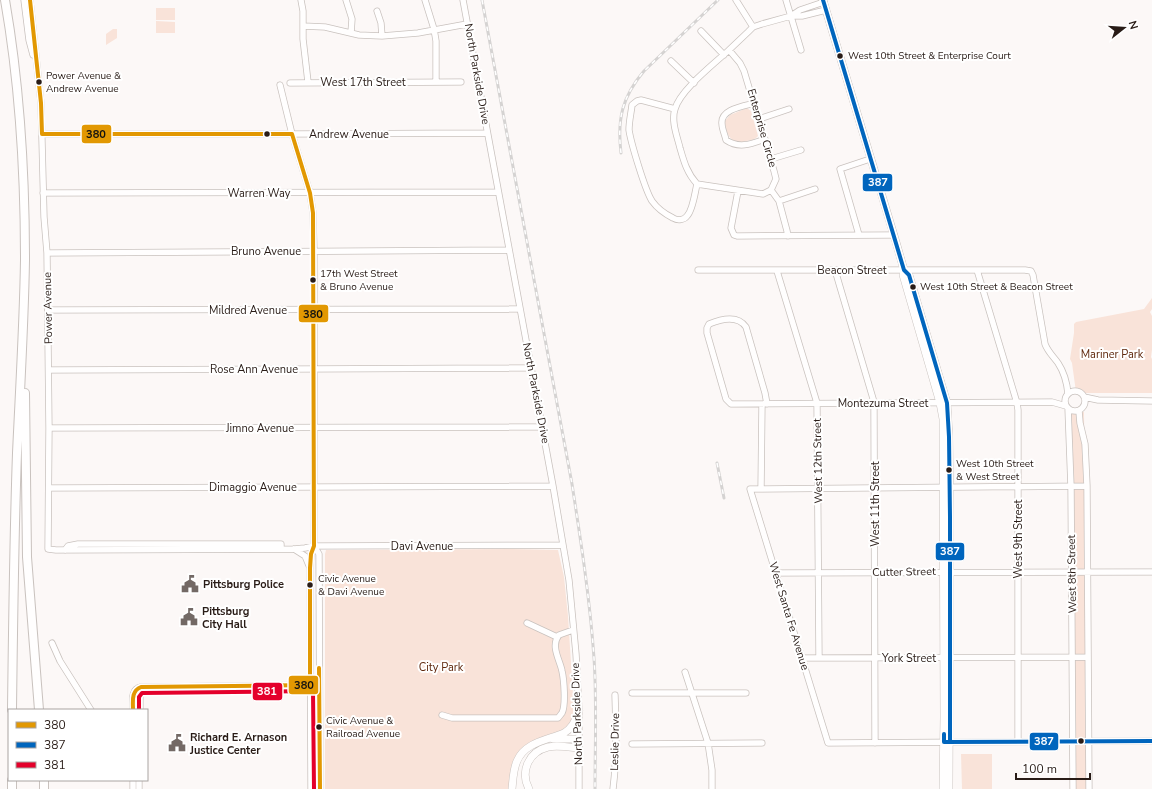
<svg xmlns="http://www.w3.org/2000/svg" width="1152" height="789" font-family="'Nunito Sans',sans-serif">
	<rect width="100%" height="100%" fill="#fcf8f7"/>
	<path fill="#f9e3d9" d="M156 8H175V20H156Z
		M156 21 175 22V33H156Z
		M113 29H117V38L106 45V34Z
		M747 108 751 111 758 136C755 140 751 140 746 141 732 146 725 134 725 121L730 115Z
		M1152 298V309L1150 312 1152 316V350L1151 357 1152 359V393H1078L1076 392 1072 363 1070 359 1074 333V324L1076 322 1144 309Z
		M1070 411 1084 412 1087 789H1076Z
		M512 549 558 550 564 577 568 616 574 711 572 721 564 730 527 746 508 789H325V554L326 550Z
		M961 754H992V789H962Z"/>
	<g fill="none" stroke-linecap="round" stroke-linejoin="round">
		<g stroke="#c9c2be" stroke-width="7">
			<path id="minor" d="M24 0 29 40 33 55
				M30 0 41 103 44 217 47 253 49 428 48 549 56 550 294 549 305 548 314 546 563 545
				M301 0 303 11V39L308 82
				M346 0 352 19 351 33
				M425 0 434 29 436 41V82
				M463 0 553 486 569 580 576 654 579 711V789
				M736 0 753 27
				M786 0 801 50
				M377 11 381 23 382 36
				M791 16 800 10 824 2
				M303 26 325 27 359 35 382 36 418 33 467 24
				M701 31 724 55
				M729 50 740 63 744 71 774 171 776 179 771 190 763 194 697 184C687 173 684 162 680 148 677 136 671 121 675 109 680 90 714 64 729 50Z
				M729 50 748 32 753 27 762 24 791 16H802L826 10
				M671 61 694 83
				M290 83 461 82
				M280 85 292 134 310 193 313 213 314 251V546L311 554 310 568 311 789
				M755 103C744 106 720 109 722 124 722 129 725 135 726 140 739 149 751 144 765 139
				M675 109 641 100 637 101 632 105C631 114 629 121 629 130 631 143 645 190 652 201 657 208 665 214 673 218 678 221 684 220 687 216 693 210 695 192 697 184
				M759 119 789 109
				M42 134H292L487 133
				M771 159 801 150
				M771 190 779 201 787 231 788 236
				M738 191 731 228 734 235 737 236 894 235
				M43 193 498 192
				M779 201 815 189
				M859 235 840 169 870 159
				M47 253 509 250
				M698 270H1025L1031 271 1033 275 1045 344C1048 352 1053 356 1058 363 1064 372 1067 383 1068 394
				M835 270 874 402V411L875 743
				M977 270 1017 403 1018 410V741
				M777 271 817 403 819 657
				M49 310 520 309
				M49 370 531 368
				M1065 401a10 10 0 1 1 20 0a10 10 0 1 1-20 0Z
				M1084 397 1098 400 1152 401
				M767 404 765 393 746 327C738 315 721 319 709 324L707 328V333L726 399 731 404 1052 402 1066 406
				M1068 408 1071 487 1073 789
				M1079 411 1080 423 1085 444 1087 486 1089 789
				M49 428 542 427
				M1087 486 750 489 828 743 1152 741
				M49 488 553 486
				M761 489 762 404
				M314 546 319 554 320 789
				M294 549 305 556 310 568
				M65 550 68 546 78 544H281V549
				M776 573 1152 572
				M527 623 557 637
				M52 643 60 661 91 710
				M802 658 1088 657
				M685 672 708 743 712 770V789
				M138 688 140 692V710
				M632 693H746
				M133 710C133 700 130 690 141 687L319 685
				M442 715 452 718H558C559 717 561 714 562 713 566 705 564 680 562 671 560 660 550 646 559 635L573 630
				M632 744 762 743
				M139 780V789
				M133 789V780
				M613 789C617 758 616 727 615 695"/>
		</g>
		<g stroke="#c9c2be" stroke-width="8">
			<path id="major" d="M823 0 896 242 904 270 909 275 947 403 949 437 950 517 949 789
				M904 270 903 275 940 403 943 419 944 717 943 789
				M553 739H579
				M512 789C513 780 513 770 517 761 525 742 548 740 564 733 573 728 575 720 579 711
				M529 789C520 772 528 752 548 747 557 745 569 747 579 748"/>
		</g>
		<g stroke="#c9c2be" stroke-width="10">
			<path id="highway" d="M5 0C20 86 25 173 25 260 24 324 20 389 17 453 14 538 13 624 12 710
				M25 393 27 557 39 710
				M12 780V789
				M44 780V789"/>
		</g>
		<use href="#minor" stroke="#fffefe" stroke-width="5.5"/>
		<use href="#major" stroke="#fffefe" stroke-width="7"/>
		<use href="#highway" stroke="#fffefe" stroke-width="8"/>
		<g stroke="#d5d3d2" stroke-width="3">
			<path id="rail" d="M482 0 572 484C581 542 590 600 594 658 597 702 595 746 595 789
				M621 153C617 119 622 97 644 71L718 0
				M717 463 724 498"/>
		</g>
		<use href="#rail" stroke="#fff" stroke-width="1.5" stroke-dasharray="4.5" stroke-linecap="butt"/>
		<g stroke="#fff" stroke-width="7">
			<path id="bus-1" d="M30 0 41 103 42 134H292L310 193 313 213 314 546 311 554 310 568V685L141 687C131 691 133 701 133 710
				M319 668 320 789"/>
		</g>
		<g stroke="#fff" stroke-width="7">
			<path id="bus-2" d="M823 0 904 270 909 275 947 403 949 437 950 517V742
				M944 734V742L1152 741"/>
		</g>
		<g stroke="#fff" stroke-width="7">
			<path id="bus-3" d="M139 710V697L142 693 313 691 314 789"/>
		</g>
		<use href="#bus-1" stroke="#e29802" stroke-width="4"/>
		<use href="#bus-2" stroke="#0065bd" stroke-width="4"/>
		<use href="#bus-3" stroke="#e4002b" stroke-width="4"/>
	</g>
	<defs>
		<g id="civic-bare" transform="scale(1.38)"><path d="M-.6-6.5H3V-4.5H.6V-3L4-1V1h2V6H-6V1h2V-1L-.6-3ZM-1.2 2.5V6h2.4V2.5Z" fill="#736965" stroke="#fff" stroke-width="2.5" paint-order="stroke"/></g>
	</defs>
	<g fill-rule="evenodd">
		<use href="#civic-bare" x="190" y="584"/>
		<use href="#civic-bare" x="189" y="617"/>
		<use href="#civic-bare" x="177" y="743"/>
	</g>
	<g fill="#291c17" stroke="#fff" stroke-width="1.5">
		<circle cx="840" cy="56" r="3.5"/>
		<circle cx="39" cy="82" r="3.5"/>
		<circle cx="267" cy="134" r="3.5"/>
		<circle cx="313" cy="280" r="3.5"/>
		<circle cx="913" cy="287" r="3.5"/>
		<circle cx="949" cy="470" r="3.5"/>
		<circle cx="310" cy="585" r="3.5"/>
		<circle cx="319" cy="727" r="3.5"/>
		<circle cx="1081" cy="741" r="3.5"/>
	</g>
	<g text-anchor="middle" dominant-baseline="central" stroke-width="4" stroke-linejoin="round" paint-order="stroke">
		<g font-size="10" fill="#291c17" stroke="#fff" text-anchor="start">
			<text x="848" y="56">West 10th Street &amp; Enterprise Court</text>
			<text x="46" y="76">Power Avenue &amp;<tspan x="46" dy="13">Andrew Avenue</tspan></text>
			<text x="320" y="274">17th West Street<tspan x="320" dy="13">&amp; Bruno Avenue</tspan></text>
			<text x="920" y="287">West 10th Street &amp; Beacon Street</text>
			<text x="956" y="464">West 10th Street<tspan x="956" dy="13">&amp; West Street</tspan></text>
			<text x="318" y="579">Civic Avenue<tspan x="318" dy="13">&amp; Davi Avenue</tspan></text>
			<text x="326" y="721">Civic Avenue &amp;<tspan x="326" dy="13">Railroad Avenue</tspan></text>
		</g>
		<g font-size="11" fill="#291c17" stroke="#fff">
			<text transform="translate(477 74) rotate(80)">North Parkside Drive</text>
			<text x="363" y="82">West 17th Street</text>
			<text transform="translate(762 128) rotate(74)">Enterprise Circle</text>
			<text x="349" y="134">Andrew Avenue</text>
			<text x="259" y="193">Warren Way</text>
			<text x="266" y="251">Bruno Avenue</text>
			<text x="852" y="270">Beacon Street</text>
			<text transform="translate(48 308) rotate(-91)">Power Avenue</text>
			<text x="248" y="310">Mildred Avenue</text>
			<text x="254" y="369">Rose Ann Avenue</text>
			<text transform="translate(536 393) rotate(79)">North Parkside Drive</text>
			<text x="883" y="403">Montezuma Street</text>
			<text x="260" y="428">Jimno Avenue</text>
			<text transform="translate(818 461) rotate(-91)">West 12th Street</text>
			<text x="253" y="487">Dimaggio Avenue</text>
			<text transform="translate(875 504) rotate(-90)">West 11th Street</text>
			<text transform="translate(1018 539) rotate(-90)">West 9th Street</text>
			<text x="422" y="546">Davi Avenue</text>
			<text transform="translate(904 572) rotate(-1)">Cutter Street</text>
			<text transform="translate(1072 574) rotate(-91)">West 8th Street</text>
			<text transform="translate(789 616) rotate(73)">West Santa Fe Avenue</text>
			<text x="909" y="658">York Street</text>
			<text transform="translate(577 714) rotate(-92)">North Parkside Drive</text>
			<text transform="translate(615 742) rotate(-89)">Leslie Drive</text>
		</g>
		<g font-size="11" fill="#5f280d" stroke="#fff">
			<text x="1112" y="354">Mariner Park</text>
			<text x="441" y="667">City Park</text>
		</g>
		<g font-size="11" font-weight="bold" fill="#291c17" stroke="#fff" text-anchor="start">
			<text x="203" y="584">Pittsburg Police</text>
			<text x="202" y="611">Pittsburg<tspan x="202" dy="13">City Hall</tspan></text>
			<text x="190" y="737">Richard E. Arnason<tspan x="190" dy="13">Justice Center</tspan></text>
		</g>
	</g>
	<g stroke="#fff" stroke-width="1.5">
		<rect x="81" y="124" width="31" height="20" rx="4" fill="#e29802"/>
		<rect x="862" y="173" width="31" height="19" rx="4" fill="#0065bd"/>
		<rect x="298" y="304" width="31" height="19" rx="4" fill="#e29802"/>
		<rect x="935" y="542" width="30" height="19" rx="4" fill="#0065bd"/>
		<rect x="288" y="675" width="31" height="20" rx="4" fill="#e29802"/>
		<rect x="252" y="682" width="31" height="19" rx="4" fill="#e4002b"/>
		<rect x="1029" y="732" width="30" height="19" rx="4" fill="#0065bd"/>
	</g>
	<g font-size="11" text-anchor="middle" font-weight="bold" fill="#fff">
		<text x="878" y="186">387</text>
		<text x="950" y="555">387</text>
		<text x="267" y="695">381</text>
		<text x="1044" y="745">387</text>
	</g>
	<g font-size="11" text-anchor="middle" font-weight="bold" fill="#111">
		<text x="96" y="138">380</text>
		<text x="313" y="318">380</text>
		<text x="304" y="689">380</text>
	</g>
	<rect x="8" y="709" width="140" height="72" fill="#ffffff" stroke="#a9a4a2"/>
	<rect x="16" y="722" width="20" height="6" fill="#e29802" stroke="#a9a4a2"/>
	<text x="44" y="729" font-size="12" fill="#291c17">380</text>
	<rect x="16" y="742" width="20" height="6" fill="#0065bd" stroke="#a9a4a2"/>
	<text x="44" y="749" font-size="12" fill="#291c17">387</text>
	<rect x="16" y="762" width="20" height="6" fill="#e4002b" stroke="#a9a4a2"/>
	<text x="44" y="769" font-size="12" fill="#291c17">381</text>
	<g transform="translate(1124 28) rotate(73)" stroke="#ffffff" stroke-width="3" paint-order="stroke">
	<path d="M0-3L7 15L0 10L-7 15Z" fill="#291c17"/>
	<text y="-6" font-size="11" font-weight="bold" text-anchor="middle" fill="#291c17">N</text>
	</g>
	<path d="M1016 773v6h74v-6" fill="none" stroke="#291c17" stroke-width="2"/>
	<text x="1022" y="773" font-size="12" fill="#291c17" stroke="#ffffff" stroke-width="3" paint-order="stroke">100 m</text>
</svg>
